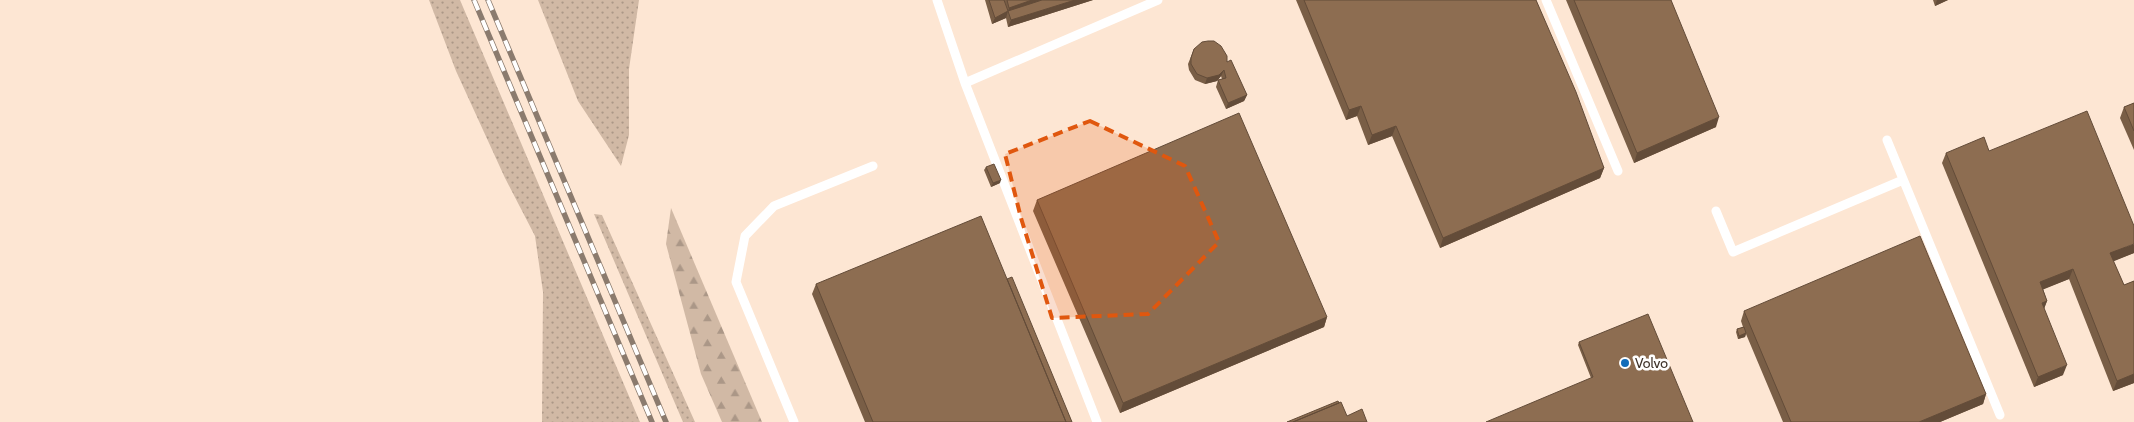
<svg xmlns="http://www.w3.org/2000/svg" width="2134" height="422" font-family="Cabin,sans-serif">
	<defs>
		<pattern id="grass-dots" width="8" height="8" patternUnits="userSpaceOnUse" patternTransform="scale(1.25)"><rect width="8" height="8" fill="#d1b9a5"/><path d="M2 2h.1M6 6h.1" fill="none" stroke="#ab9787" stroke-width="1.8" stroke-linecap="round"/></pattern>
		<pattern id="forest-firs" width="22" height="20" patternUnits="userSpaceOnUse" patternTransform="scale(1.25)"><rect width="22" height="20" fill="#d1b9a5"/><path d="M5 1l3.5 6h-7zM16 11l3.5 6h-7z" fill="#ab9787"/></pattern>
	</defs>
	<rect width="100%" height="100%" fill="#fde6d3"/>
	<path fill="url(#grass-dots)" d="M429 0H460L640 422H542L543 292 535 236 505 178 456 71Z
		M538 0H639L629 69V135L621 166 578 101Z
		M594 214 602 215 695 422H683Z"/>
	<path fill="url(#forest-firs)" d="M671 208 762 422H722L701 374 666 244Z"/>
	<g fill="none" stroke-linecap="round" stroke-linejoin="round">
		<path stroke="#fff" stroke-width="9" d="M937 0 965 83 1097 422
			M1546 0 1618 171
			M965 83 1158 0
			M1887 140 2000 415
			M1716 211 1733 252 1903 180
			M794 422 736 282 745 236 774 206 873 166"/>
		<g stroke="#8b7b6e" stroke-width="5.5">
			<path id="rail" d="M474 0 652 422
				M488 0 666 422"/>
		</g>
		<use href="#rail" stroke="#fff" stroke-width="4" stroke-dasharray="11" stroke-linecap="butt"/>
	</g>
	<path fill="#795e46" d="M985 0H1093L1008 27 1006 18 992 24Z
		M1296 0H1536L1604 168 1600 178 1440 248 1392 136 1368 145 1357 116 1346 120Z
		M1566 0H1671L1716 127 1634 163Z
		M1933 0H1948L1935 6Z
		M1194 49 1227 62 1247 95 1244 101 1226 109 1216 87 1218 80 1222 79 1221 76 1217 81 1205 84 1195 80 1189 70 1188 64Z
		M2134 103V150L2120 118 2124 107Z
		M1989 151 2134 253 2113 261 2124 285 2134 281V383L2113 391 2069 279 2043 289 2047 301 2044 309 2063 375 2034 387 1942 163 1946 153Z
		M986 167 1000 183 991 187 984 170Z
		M1037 200 1327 317 1324 327 1120 413 1033 211Z
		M1007 279 1072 422H865L812 294 816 284Z
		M1744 311 1986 394 1983 404 1940 422H1783L1746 334 1745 337 1738 339 1736 332 1737 329 1743 327 1741 321Z
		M1579 342 1693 422 1591 378 1578 345Z"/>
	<path fill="#634c39" d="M1032 0H1059L1008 11 1006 18 992 24 995 18 1008 11 1009 8Z
		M1075 0H1093L1008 27 1011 20Z
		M1937 0H1948L1935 6Z
		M1224 70 1221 76 1217 81 1205 84 1207 78Z
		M1247 95 1244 101 1226 109 1228 103Z
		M1361 106 1357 116 1346 120 1349 110Z
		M1719 117 1716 127 1634 163 1637 153Z
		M1396 126 1392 136 1368 145 1372 135Z
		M1604 168 1600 178 1440 248 1443 238Z
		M1001 180 1000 183 991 187 993 183Z
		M2134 244V253L2107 264 2110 253Z
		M2073 269 2069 279 2037 292 2040 282Z
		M2047 301 2043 311 2042 303Z
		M1327 317 1324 327 1120 413 1123 403Z
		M1746 333 1745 337 1738 339 1739 336Z
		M2067 365 2063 375 2034 387 2038 377Z
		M2134 374V383L2113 391 2117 381Z
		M1986 394 1983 404 1940 422H1919Z"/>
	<path fill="#8d6d51" stroke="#634c39" d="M989 0H1004L1008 11 995 18Z
		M1007 0H1032L1009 8Z
		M1042 0H1075L1011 20 1008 11Z
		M1304 0H1536L1576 92 1604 168 1443 238 1396 126 1372 135 1361 106 1349 110Z
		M1574 0H1671L1719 117 1637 153Z
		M1208 41H1214L1221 46 1227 56V62L1231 60 1247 95 1228 103 1218 80 1226 78 1224 70 1219 75 1207 78 1197 74 1191 64V58L1194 49 1202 42Z
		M2134 103V131L2124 107Z
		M2087 111 2134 226V244L2110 253 2124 285 2134 281V374L2117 381 2073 269 2040 282 2047 301 2042 303 2067 365 2038 377 1946 153 1984 137 1989 151Z
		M1239 113 1327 317 1123 403 1037 200Z
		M994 164 1001 180 993 183 986 167Z
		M981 216 1066 422H873L816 284Z
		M1920 236 1986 394 1919 422H1791L1744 311Z
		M1012 277 1072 422H1066L1007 279Z
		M1648 314 1693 422H1486L1593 377 1579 342Z
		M1744 327 1746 333 1739 336 1737 329Z
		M1338 401 1339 403 1293 422H1287Z
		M1341 402 1347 416 1362 409 1367 422H1293Z"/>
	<path fill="#e0570e" fill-opacity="0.2" stroke="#e0570e" stroke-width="4" stroke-dasharray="10 6" stroke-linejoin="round" d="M1090 121 1185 166 1219 242 1148 314 1052 318 1021 218 1005 154Z"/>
	<circle fill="#126cb9" stroke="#fff" stroke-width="2" cx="1625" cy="363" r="5"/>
	<g text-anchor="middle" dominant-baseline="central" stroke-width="5" stroke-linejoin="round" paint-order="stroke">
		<g font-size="14" fill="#3f332a" stroke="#fff" text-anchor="start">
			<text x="1635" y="363">Volvo</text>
		</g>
	</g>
</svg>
